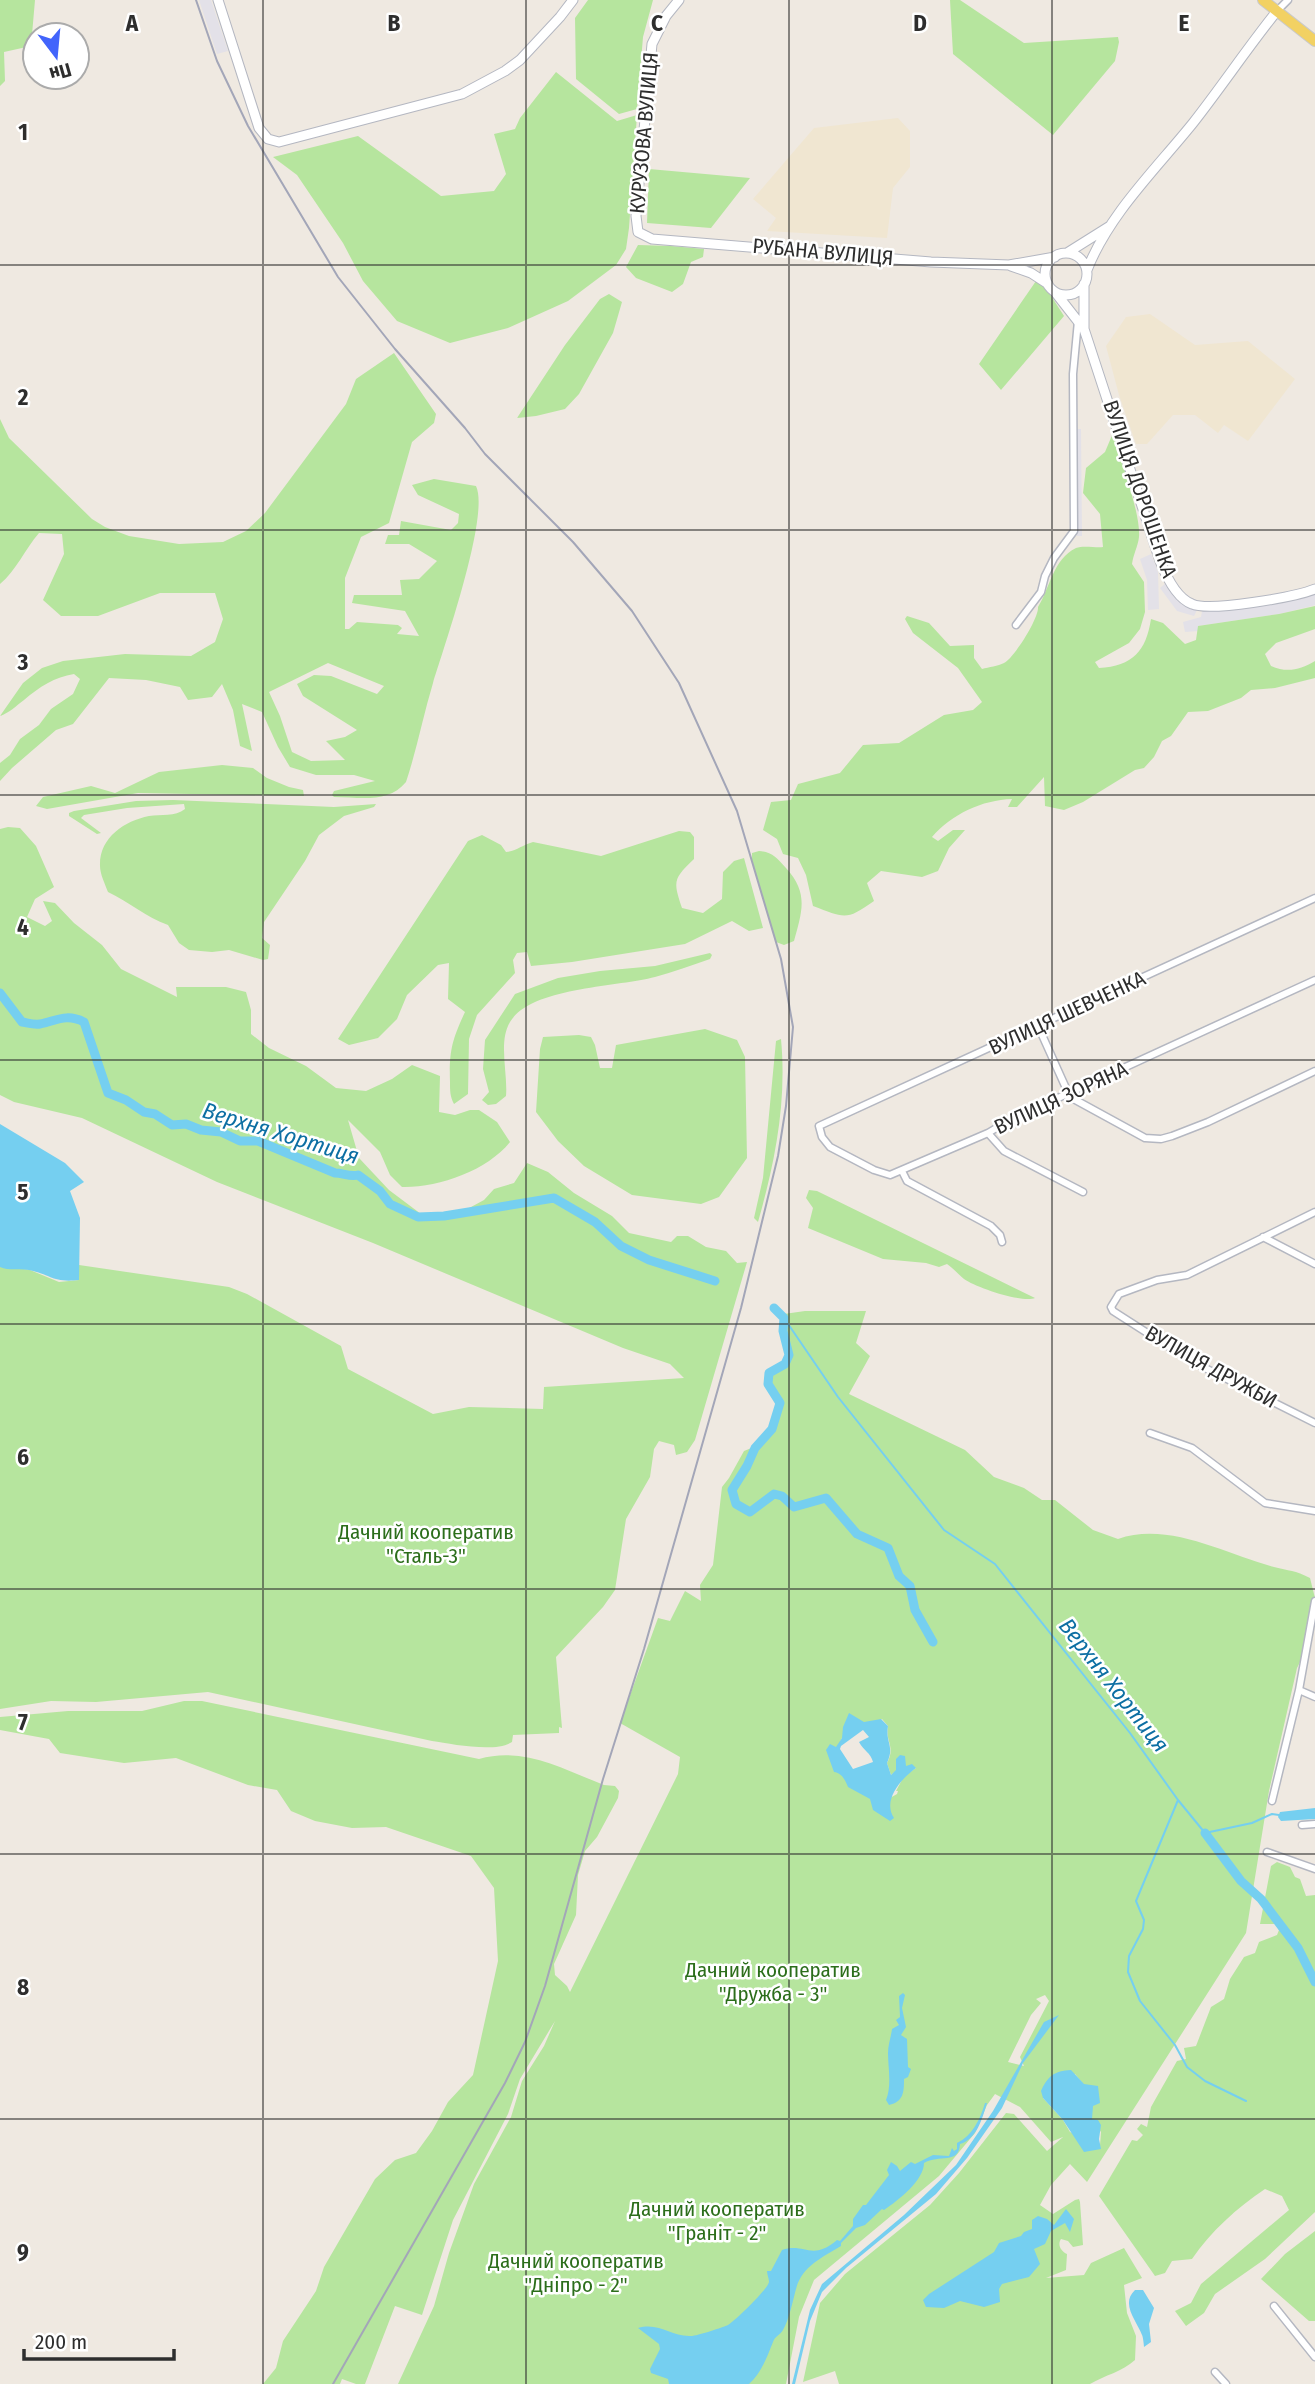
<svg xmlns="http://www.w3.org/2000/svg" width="1315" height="2384" font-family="'Fira Sans Condensed',sans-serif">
	<rect width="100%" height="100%" fill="#efe9e1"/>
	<path fill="#e3e1e8" d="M199 0H211L228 51 217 54Z
		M1076 429H1081L1082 536H1077Z
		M1151 554 1158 572 1159 609 1148 610 1147 580 1140 559Z
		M1167 582 1182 604 1197 610 1194 616 1177 611 1160 588Z
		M1315 593V605L1312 606 1279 614 1198 626V631L1185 632 1183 622 1201 617 1202 611 1245 608Z"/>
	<path fill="#f0e6d1" d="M898 118 910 131V167L893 188 887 238 767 231 776 218 753 199 814 128Z
		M1150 314 1195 345 1248 341 1295 379 1248 441 1224 425 1218 433 1195 415H1173L1147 444H1136L1119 395 1106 346 1126 317Z"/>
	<path fill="#b6e59e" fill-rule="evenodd" d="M0 0H35L31 46 4 52 5 81 0 86Z
		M588 0H653L643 37 637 109 619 114 576 79 575 18Z
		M950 0H960L1024 43 1118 37 1119 42 1115 61 1053 135 953 54Z
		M556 72 617 121 637 115 629 228 626 249 616 265 568 301 508 328 450 343 397 321 363 281 343 243 297 175 273 157 358 136 441 196 494 191 506 174 494 134 515 129 520 118Z
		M649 169 750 178 711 228 647 223Z
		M638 245 671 246 704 249 703 257 691 262 683 284 672 292 636 278 626 267Z
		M1036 281 1046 288 1064 316 1001 390 979 364Z
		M609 294 622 302 613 333 579 394 565 409 536 416 517 418 565 345 600 299Z
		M394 353 436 414 434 423 412 442 389 523 361 537 345 578V629H349L357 622 398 625 402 628 397 634 419 636 405 611 352 603 354 595H402L400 580 419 579 437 561 409 544H385L388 535H399L401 521 451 530 458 523 459 514 418 495 412 485 434 479 476 486C490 515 444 647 433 683 423 716 417 749 406 782 388 804 360 797 334 797L332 795 334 791 375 781 354 775H316L290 767 278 747 262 712 242 704 252 751 240 746 233 710 222 684 212 697 188 700 180 687 146 680 109 678 73 724 56 730 12 768 0 781V763L10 755 20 739 39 725 51 709 73 694 80 679 74 674C55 677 39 687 24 700 16 706 9 713 0 716L23 683 42 668 63 661 125 654 191 656 215 642 223 619 215 593H160L98 616H61L43 600 64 554 62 534 39 533C25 549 16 571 0 584V419L9 438 92 519 105 527 129 536 179 544 223 542 246 531 265 513 346 404 356 379ZM328 663 384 686 377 694 331 676 314 675 297 684 303 696 357 730 345 737 326 741 345 760 311 761 292 752 280 716 269 692Z
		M1113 433C1120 458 1141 514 1139 537 1138 546 1133 555 1132 564L1144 582 1145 612 1140 629 1129 643 1095 662 1099 668C1133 666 1146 651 1151 619L1163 623 1185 644 1196 640 1198 626 1279 614 1315 606V629L1276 643 1265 654 1271 666C1287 673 1300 670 1315 661V678L1275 688 1251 690 1241 698 1208 711 1188 712 1171 736 1162 741 1154 757 1144 768 1135 770 1083 802 1064 810 1045 806 1044 777 1017 807H1008L1012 799C982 800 952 814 932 837L938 841 953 830H965L949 848 938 871 922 877 881 871 867 883 874 901C846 921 845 918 813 906L806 875 798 858 783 854 777 839 763 830 771 802 791 800 798 784 840 773 863 745 899 743 944 715 973 710 982 702 958 668 913 633 905 619 907 616 929 623 950 646 974 645V658L982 669C989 667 998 666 1004 663 1014 658 1039 618 1038 607 1050 588 1053 559 1076 548 1083 545 1096 548 1103 547L1100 514 1083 493 1086 468 1105 452Z
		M222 765 253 768 267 778 289 787 303 790 304 796 138 793 47 809 36 806 43 797 91 786 115 793 159 772Z
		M173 800 334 807 376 804 374 807 344 816 319 835 305 861 264 922 262 938 270 945 268 959 263 960 229 950 212 952 189 950 179 943 168 925C146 917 129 902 108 892 105 884 100 874 100 866 99 838 124 821 149 816 161 814 175 817 185 809L184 804 127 808 84 815 81 818 101 833 97 834 69 816V813L74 811 136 801Z
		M8 827 20 828 36 846 54 887 35 899 27 917 45 926 52 921 43 901 55 903 74 923 102 945 121 969 177 997 176 987H226L246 992 251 1010V1034L269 1048 306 1066 336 1088 366 1091 392 1079 412 1065 440 1076 439 1112 455 1115 470 1110H479L497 1122 510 1142C487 1171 437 1188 402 1187L390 1175 380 1152 348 1120 359 1158 389 1190 425 1217 458 1214 484 1200 494 1189 514 1183 527 1163 548 1172 574 1193 612 1216 629 1233 671 1242 677 1236H688L706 1247 726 1251 737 1263 747 1262 695 1440 687 1452 676 1455 674 1445 659 1441 654 1449 650 1477 626 1519 615 1590 603 1607 556 1657 562 1728 559 1727V1733L513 1735 512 1742C495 1753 452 1744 432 1741L208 1692 96 1702 51 1701 0 1709V1265L30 1270 59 1282 79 1280V1265L229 1287 247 1294 341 1346 348 1369 433 1414 469 1407 543 1409 544 1387 684 1378 670 1364 623 1348 373 1243 217 1182 82 1118 14 1102 0 1095V829Z
		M679 831 690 832 694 837V859C673 879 673 881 682 908L703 913 722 899 723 872 734 861 744 858 763 928 749 931 732 921 685 944 572 962 531 966 527 952 517 953 513 960 515 973 477 1015 469 1039 468 1094 454 1104C450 1096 450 1091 450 1082 449 1051 452 1040 465 1012L448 999 449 963 438 965 407 995 397 1019 378 1038 349 1045 338 1039 468 841 482 835 501 845 506 852C517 851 522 845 533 842L601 856Z
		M759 851C772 852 777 858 786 868 809 893 802 912 794 941L784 945 776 942 752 860V853Z
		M710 953 712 955 710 959C692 965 673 972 655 977 618 987 531 987 510 1022 498 1042 508 1073 506 1096L496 1104 488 1105 482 1100 489 1092 483 1069 485 1040 515 994 558 978 600 971 655 966Z
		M705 1029 737 1040 745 1057 747 1158 719 1197 701 1204 632 1195 584 1166 558 1141 536 1112 540 1049 543 1037 579 1035 591 1037 595 1045 600 1068H612L616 1045Z
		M781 1039C787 1102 775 1162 758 1222L754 1218 763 1178 776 1041Z
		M809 1190 817 1191 1035 1298C1022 1303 977 1288 964 1279 958 1274 954 1269 947 1264L939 1267 926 1263 883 1259 808 1228 813 1208 806 1198Z
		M805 1311H866L856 1343 870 1356 849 1394 965 1450 994 1477 1024 1488 1042 1500H1055L1093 1530 1118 1539C1168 1521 1226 1554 1274 1567 1289 1571 1295 1570 1310 1578L1315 1598 1304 1654 1297 1668 1269 1791 1246 1933 1087 2182 1070 2164 1051 2185 1040 2205 1053 2214 1075 2200 1079 2199 1080 2202 1083 2245 1073 2247 1068 2241 1061 2239C1057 2245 1061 2251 1067 2254L1066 2270 1046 2278 1084 2275 1091 2263 1124 2248 1142 2278 1124 2285 1127 2313 1136 2336 1135 2360C1122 2372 1105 2375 1090 2384H839L835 2371 803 2382 820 2303 845 2274 930 2205 959 2173 1006 2113 1014 2114 1047 2151 1063 2137 1051 2142 1020 2107 995 2094 987 2105 975 2133 939 2176 814 2280 799 2317 786 2384H398L434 2306 449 2253 474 2184 511 2117 522 2081 544 2046 555 2021 520 2079 508 2114 453 2220 422 2315 395 2306 365 2384H356L342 2379 340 2384H263L276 2368 283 2341 316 2291 324 2267 375 2179 395 2160 416 2153 432 2131 448 2102 473 2075 498 1961 494 1888 471 1856 386 1827 352 1828 315 1821 291 1811 277 1790 248 1785 176 1758 124 1763 60 1753 49 1739 0 1730V1717L68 1711H142L184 1701H202L479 1759C523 1746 563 1769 604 1785L615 1786 619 1791 618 1798 597 1837 585 1851 578 1875 576 1915 554 1964 555 1975 567 1986 570 1992 678 1774 680 1757 620 1723 658 1618 670 1621 685 1591 701 1601 700 1585 713 1565 722 1487 729 1478 744 1451C767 1444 773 1424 780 1403L768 1384 769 1373 785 1364 789 1355 783 1331 787 1323 784 1314ZM882 1719 888 1726C885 1742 896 1746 887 1763L891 1775C899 1768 905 1766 916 1768L904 1776 896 1791H898L897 1794 890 1798 838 1772 840 1742 842 1738ZM1045 1995 1049 2001 1020 2057 1024 2066 1008 2062 1031 2015 1041 2003 1036 1999ZM1075 2074 1084 2085 1092 2119 1101 2132 1100 2145 1070 2132 1063 2120 1043 2098Z
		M1277 1862 1290 1867 1295 1877 1300 1879 1306 1896 1315 1895V2212L1265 2259 1215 2294 1204 2313 1186 2326 1175 2311 1191 2303 1201 2284 1289 2210 1282 2196 1265 2189C1237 2208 1211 2231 1192 2259L1172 2261 1165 2273 1155 2276 1099 2196 1132 2140 1137 2141 1143 2135 1137 2129 1141 2124 1147 2127 1151 2107 1177 2061 1186 2059 1184 2048 1196 2046 1211 2007 1224 1999 1230 1979 1244 1957 1255 1953 1259 1942 1277 1935 1279 1930 1275 1924H1260L1271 1866Z
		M1315 2231V2321H1309L1261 2279 1285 2254Z"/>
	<path fill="#75cff0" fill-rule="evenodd" d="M0 1124 65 1163 84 1182 70 1191 80 1218 79 1280C53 1283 52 1275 29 1270 19 1268 9 1271 0 1267Z
		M849 1713 864 1722 881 1719 888 1726C885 1742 895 1746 887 1763L891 1775 896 1770V1759L900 1755 905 1756 906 1766 912 1764 916 1768C901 1779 882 1800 894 1818L890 1821 873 1810 870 1799 848 1787C845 1780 842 1773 834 1772L826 1750 830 1744 836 1747 842 1738 843 1727ZM863 1730 869 1737 859 1742C863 1750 871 1753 873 1762L853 1769 840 1749 841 1746Z
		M1315 1808V1819L1281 1821 1278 1817 1280 1812Z
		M903 1993 905 1995 902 2008 906 2027 901 2035 907 2039 908 2067 911 2069 908 2077 904 2079C904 2091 904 2102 889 2105L886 2100C892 2085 888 2068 888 2053 888 2045 891 2037 892 2029L899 2025 896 2020 900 2017 899 1996Z
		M1059 2015 1023 2063 1002 2108 967 2158 936 2194 846 2268 822 2292 810 2321 795 2384H792L810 2310 822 2284 904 2215 956 2165 993 2111 1044 2022Z
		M1071 2070 1084 2084 1098 2086 1100 2103 1093 2106 1092 2119 1098 2120 1101 2125 1099 2139 1101 2149 1084 2152 1063 2120 1043 2098 1041 2091C1048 2076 1054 2071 1071 2070Z
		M985 2103H987C982 2119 977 2139 960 2144 959 2165 939 2154 924 2163 924 2180 899 2200 884 2210L882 2209 865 2225 856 2228 841 2243V2246C823 2257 802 2266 796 2289 793 2300 789 2320 783 2330 780 2335 775 2336 773 2342 767 2357 761 2374 749 2384H669L668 2379 651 2373 650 2369 660 2349 659 2344 638 2328C660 2322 671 2337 691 2336 697 2336 724 2327 728 2325 735 2321 768 2289 769 2282 769 2278 767 2275 767 2271H771L782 2250C805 2242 811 2262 837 2240L840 2241 853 2226V2219L863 2205H866L889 2175 887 2170 891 2162 897 2166 900 2171 911 2162 915 2164 933 2155 949 2156 952 2148 954 2151 957 2149V2143C972 2136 980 2120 985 2103Z
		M1066 2209 1074 2219 1070 2232 1065 2223 1051 2231 1045 2244 1034 2249 1040 2264 1029 2277 1002 2284 999 2289 1000 2302 984 2307 960 2301 944 2308 926 2307 923 2300 929 2294 994 2252 999 2243 1021 2236 1024 2232 1032 2229V2220L1038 2216 1047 2219 1054 2225Z
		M1135 2290H1143L1154 2308 1149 2324 1151 2342 1144 2347C1144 2346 1143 2336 1142 2335 1137 2321 1120 2304 1135 2290Z"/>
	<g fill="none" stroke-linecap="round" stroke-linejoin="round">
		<path stroke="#75cff0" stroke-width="2" d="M784 1318 838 1397 944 1530 995 1564 1130 1733 1178 1800 1136 1901 1144 1920 1143 1929 1129 1956 1128 1972 1140 2001 1175 2045 1187 2067 1205 2081 1246 2101
			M1178 1800 1205 1833 1252 1823 1272 1814 1279 1815"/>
		<path stroke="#75cff0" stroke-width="9" d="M0 993 22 1022C28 1023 34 1025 40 1024 56 1021 66 1013 84 1022L108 1093 126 1100 144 1112 155 1114 172 1125 186 1124 201 1130 221 1132 240 1141H258L335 1173C343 1173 350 1177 358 1175L380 1191 390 1204 418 1217 444 1216 554 1198 595 1222 621 1246 649 1260 715 1281
			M774 1308 784 1318 783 1331 789 1355 785 1364 769 1373 768 1384 780 1403 772 1429 755 1448 747 1466 732 1490 736 1504 750 1512 774 1494 782 1496 794 1507 826 1498 857 1534 888 1548 899 1576 910 1586 915 1610 933 1642
			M1205 1833 1241 1881 1261 1899 1298 1948 1315 1982"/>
		<g stroke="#b4b7c1" stroke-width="9">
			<path id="street" d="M1277 11 1288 0
				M1016 625 1041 592 1045 576 1054 558 1074 531 1073 374 1078 321
				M1315 898 819 1126 822 1137 830 1147 874 1170 890 1175 988 1133 1008 1121 1315 980
				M1038 1026 1070 1097 1145 1138 1161 1139 1172 1136 1208 1122 1315 1071
				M988 1133 1004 1151 1083 1192
				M902 1171 907 1181 991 1226 1000 1235 1002 1242
				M1315 1212 1187 1275 1157 1280 1119 1294 1111 1307 1113 1311 1191 1361 1315 1423
				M1263 1237 1315 1264
				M1150 1433 1192 1448 1265 1503 1315 1511
				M1299 1690 1315 1697
				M1272 1801 1299 1690 1315 1601
				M1302 1825 1315 1824
				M1267 1852 1315 1869
				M1274 2306 1315 2357
				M1215 2372 1226 2384"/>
		</g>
		<g stroke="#b4b7c1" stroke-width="11">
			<path id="secondary" d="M218 0 259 128 268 139 279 142 462 94 505 71 520 60 560 17 573 0
				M679 0 666 16 652 44 636 216 638 232 652 239 931 262 1009 265 1055 257
				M1067 253 1110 226
				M1045 274a21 21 0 1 1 42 0a21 21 0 1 1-42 0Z
				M1011 266 1031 273 1048 284
				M1087 270C1109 214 1156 169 1193 123 1222 86 1248 47 1277 11
				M1084 284V329L1160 561C1166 576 1176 598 1192 604 1210 612 1295 597 1315 589
				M1055 292 1084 329"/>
		</g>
		<g stroke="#c9c9c9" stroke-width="12">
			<path id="primary" d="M1263 0 1315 41"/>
		</g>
		<use href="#street" stroke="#fff" stroke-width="6"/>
		<use href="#secondary" stroke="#fff" stroke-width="9"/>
		<use href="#primary" stroke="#f2d163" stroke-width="10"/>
		<path stroke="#a3a6b8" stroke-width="2" d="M196 0 217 61 248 126 338 277 395 349 465 428 485 454 573 542 632 611 679 683 737 811 781 959 793 1027 786 1106 778 1156 741 1308 644 1649 603 1779 545 1986 525 2042 505 2083 333 2384"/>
	</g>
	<path fill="none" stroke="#2e2e2e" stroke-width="2" stroke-opacity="0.55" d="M263 0V2384M526 0V2384M789 0V2384M1052 0V2384M0 265H1315M0 530H1315M0 795H1315M0 1060H1315M0 1324H1315M0 1589H1315M0 1854H1315M0 2119H1315"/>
	<g text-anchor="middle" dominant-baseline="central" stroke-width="5" stroke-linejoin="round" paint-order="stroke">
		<g font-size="21" fill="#2e2e2e" stroke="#fff">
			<text transform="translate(644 133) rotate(-85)">КУРУЗОВА ВУЛИЦЯ</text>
			<text transform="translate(823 252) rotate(5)">РУБАНА ВУЛИЦЯ</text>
			<text transform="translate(1140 489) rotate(71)">ВУЛИЦЯ ДОРОШЕНКА</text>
			<text transform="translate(1067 1013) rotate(-25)">ВУЛИЦЯ ШЕВЧЕНКА</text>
			<text transform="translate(1061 1098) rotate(-25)">ВУЛИЦЯ ЗОРЯНА</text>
			<text transform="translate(1211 1367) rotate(29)">ВУЛИЦЯ ДРУЖБИ</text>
		</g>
		<g font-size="21" fill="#2c6e1b" stroke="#fff">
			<text x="426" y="1532">Дачний кооператив<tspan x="426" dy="24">"Сталь-3"</tspan></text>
			<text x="773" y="1970">Дачний кооператив<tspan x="773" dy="24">"Дружба - 3"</tspan></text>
			<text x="717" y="2209">Дачний кооператив<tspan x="717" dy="24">"Граніт - 2"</tspan></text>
			<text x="576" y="2261">Дачний кооператив<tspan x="576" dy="24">"Дніпро - 2"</tspan></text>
		</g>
		<g font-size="23" font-style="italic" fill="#0d6fa3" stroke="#fff">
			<text transform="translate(281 1133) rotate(17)">Верхня Хортиця</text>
			<text transform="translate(1114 1685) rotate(52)">Верхня Хортиця</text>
		</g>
	</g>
	<g font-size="23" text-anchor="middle" font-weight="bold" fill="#2e2e2e" stroke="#fff" stroke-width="5" stroke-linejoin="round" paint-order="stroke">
		<text x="132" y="31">A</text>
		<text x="394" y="31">B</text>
		<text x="657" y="31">C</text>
		<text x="920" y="31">D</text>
		<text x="1184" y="31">E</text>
		<text x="23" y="140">1</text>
		<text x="23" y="405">2</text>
		<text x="23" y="670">3</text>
		<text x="23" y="935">4</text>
		<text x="23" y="1200">5</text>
		<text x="23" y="1465">6</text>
		<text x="23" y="1730">7</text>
		<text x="23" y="1995">8</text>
		<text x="23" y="2260">9</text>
	</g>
	<g transform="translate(56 56) rotate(164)"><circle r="33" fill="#ffffff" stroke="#ababab" stroke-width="2"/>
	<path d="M0-5L12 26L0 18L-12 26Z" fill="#4264fb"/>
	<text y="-10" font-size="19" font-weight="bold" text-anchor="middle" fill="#2e2e2e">Пн</text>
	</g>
	<path d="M24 2349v10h150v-10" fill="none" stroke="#2e2e2e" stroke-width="3.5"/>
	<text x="35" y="2349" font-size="21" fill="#2e2e2e" stroke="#ffffff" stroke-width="5" paint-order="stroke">200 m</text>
</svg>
